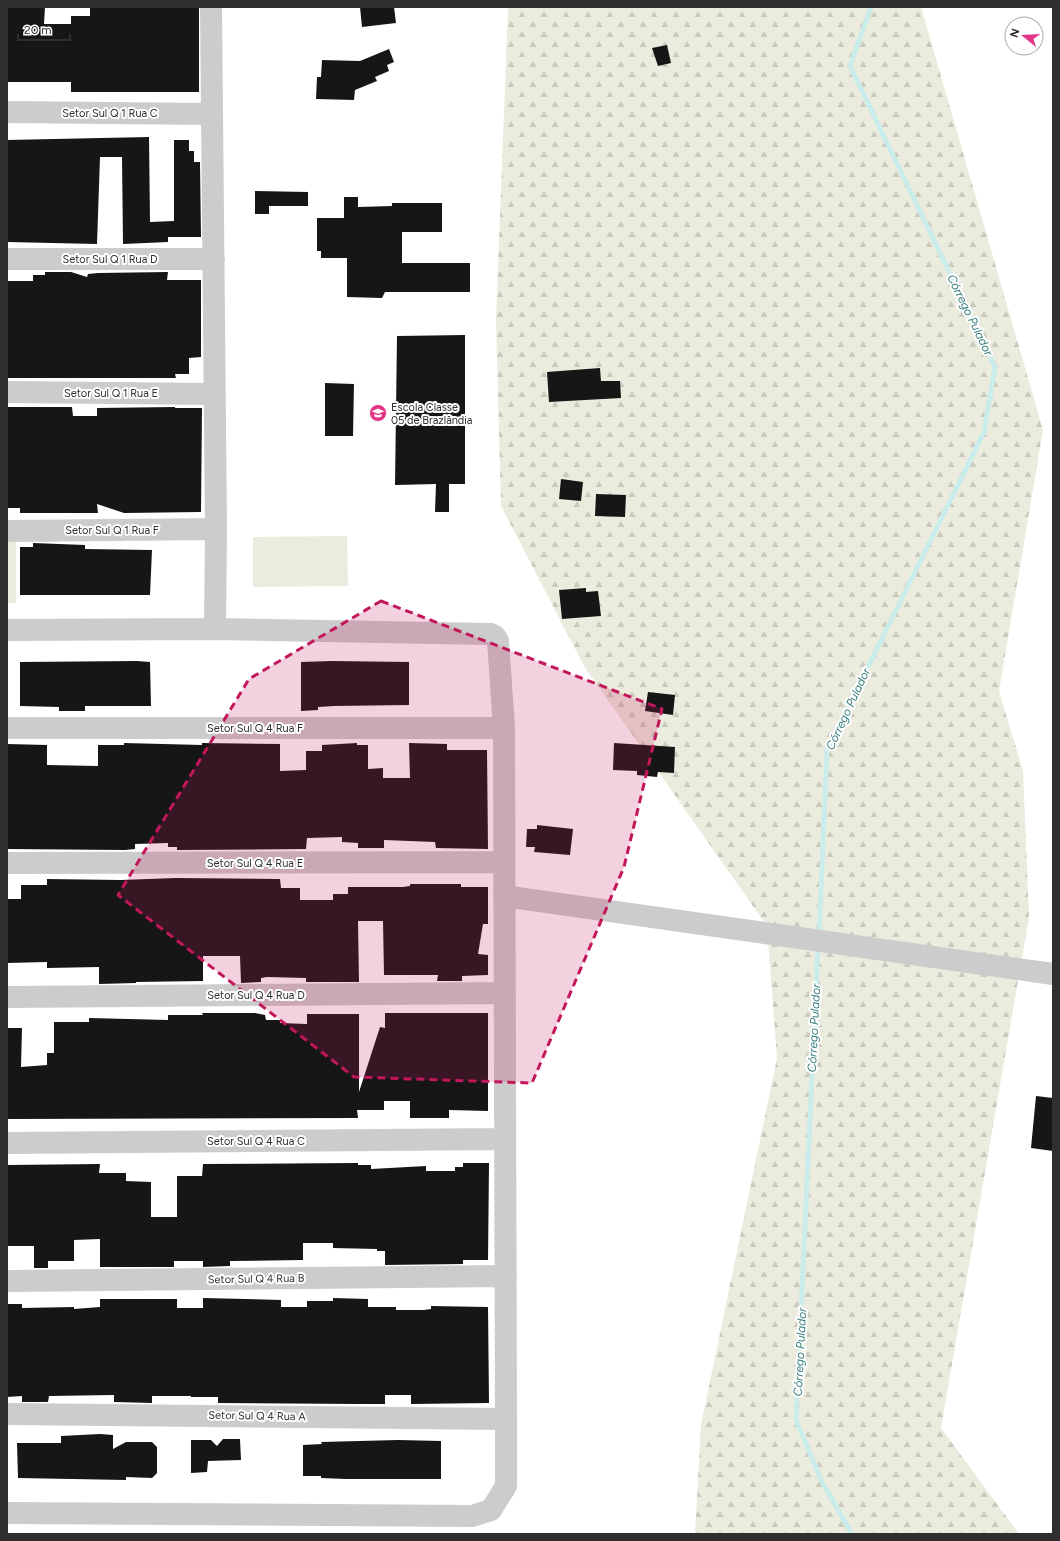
<svg xmlns="http://www.w3.org/2000/svg" width="1060" height="1541" font-family="Figtree,sans-serif">
	<defs>
		<pattern id="forest-firs" width="22" height="20" patternUnits="userSpaceOnUse"><rect width="22" height="20" fill="#ebecdd"/><path d="M5 1l3.5 6h-7zM16 11l3.5 6h-7z" fill="#cacbbe"/></pattern>
	</defs>
	<rect width="100%" height="100%" fill="#fff"/>
	<path fill="#ebecdd" d="M347 536 348 586 253 587V537Z
		M7 542H16V603H7Z"/>
	<path fill="url(#forest-firs)" d="M508 7H921L1043 430 999 691 1023 771 1029 917 941 1428 1019 1534H695L701 1425 777 1058 767 926 584 666 501 506 496 320Z"/>
	<g fill="none" stroke-linecap="round" stroke-linejoin="round">
		<path stroke="#caeceb" stroke-width="5" d="M819 936 827 750 984 432 995 367 850 66 871 7
			M818 946 796 1420 822 1482 852 1534"/>
	</g>
	<path fill="#161616" d="M7 7H45L44 24H71V16H90V7H199V92H71V82H7Z
		M360 7H394L396 23 362 27Z
		M667 45 671 63 658 66 652 48Z
		M389 49 394 62 387 65 389 71 375 77 377 81 355 90 354 100 316 99 317 77H321L322 60 360 61Z
		M149 137 150 222 174 221V140H189V151H194V162H200L201 237H168V242L123 244 122 157H100L97 244 7 242V140Z
		M255 191 308 192V206H269V214H255Z
		M344 197H358V207L392 206V203H442V232H402V263H470V292H385L382 298 347 297V258H321V251H317V218H344Z
		M45 272H71L87 277 88 274 98 273 168 272 167 280H201V357L189 358V374H175L176 378H7V281H33V275H45Z
		M465 335V484H449V512H435L436 484 395 485 397 336Z
		M600 368 601 381H620L621 398 549 402 547 372Z
		M325 383 354 384 353 436H325Z
		M7 407H72L73 416H97V408L175 407V408H202L201 512 124 513 97 504 98 513H20V508H7Z
		M561 479 583 482 581 501 559 499Z
		M596 494 626 495 625 517 595 516Z
		M33 543 85 545V549L152 550 150 595H20V547H33Z
		M586 588V592L598 591 601 616 562 619 559 590Z
		M137 661 150 662 151 706H85V711H59V707L20 706V662Z
		M332 661 409 662V705L334 706 318 707V710L301 711V662Z
		M648 692 675 695 673 715 645 711Z
		M124 743 202 745V743L280 744V771L306 770V751H322V745L357 743V745H368V769L383 768V778H410L409 743 447 744V750H487L488 849 436 848 435 842 384 840V848H358V843L342 842V837L307 838 306 849 177 850V847H168V843L135 844V849L125 850 7 849V744L47 745V765L98 766V745H124Z
		M614 743 675 747 674 773 658 772 657 777 637 775V771L613 770Z
		M537 825 573 829 570 855 534 852 535 847H526L527 829H537Z
		M176 878 280 879 281 888H300V900H333V894H348V887H403L410 886V884H461V887H488V924H483L478 954 488 955V975L462 976V981H437L438 975H384L383 921H358L359 982H306V978L267 977 261 978V982L241 983 240 956H203V981L136 982V983L99 984V967L47 968V962L7 963V899H21V885H47V879L121 880Z
		M202 1013H255L265 1015 266 1020H280V1023L307 1024V1014H359V1092L380 1027 385 1028V1013H488V1111L449 1110V1118H410V1101H384V1110H357L358 1118 7 1119V1028H22L21 1067 47 1065V1053H54V1022H89V1018L168 1020V1015H203Z
		M1036 1096 1053 1098V1151L1031 1148Z
		M358 1163V1165H371V1169L426 1166V1171H455V1167H463V1163H489L488 1260H463V1264L385 1265V1251H377V1249L333 1248V1243H303V1260L230 1261V1266L203 1267V1261H174V1267H100V1239L74 1240V1261H48V1268H34V1246H7V1165L100 1164 99 1173H126V1181L151 1182V1217H177V1176H202L203 1164Z
		M203 1298 281 1300V1307H307V1301H333V1298L368 1299V1307H396V1310H424L431 1309V1306L488 1307 489 1403 411 1404V1395H385V1404H359L218 1403V1397H191V1396H152V1403L114 1402V1395L49 1396 48 1402H22V1396L7 1397V1304H22V1308L74 1307V1309L100 1307V1299H177V1308H203Z
		M100 1434 113 1435V1449L126 1442H152L157 1447V1473L152 1478 126 1477V1480L18 1478 17 1443H61V1436Z
		M223 1439H240L241 1460 208 1461 207 1472 191 1473V1440H211L217 1446Z
		M398 1440 441 1441V1479H346L321 1478V1476H303V1445L322 1444 321 1442Z"/>
	<g fill="none" stroke-linecap="round" stroke-linejoin="round">
		<path stroke="#ccc" stroke-width="22" d="M211 7 216 529 215 629
			M7 112 212 114
			M7 259H214
			M7 392 215 394
			M7 531 216 529
			M7 630 215 629 491 634 495 636 498 641 504 728 506 1419V1486L491 1510 472 1516 7 1513
			M7 728H504
			M7 863 504 862
			M504 896 1053 974
			M7 997 504 993
			M7 1143 505 1139
			M7 1281 506 1276
			M7 1414 506 1419"/>
	</g>
	<path fill="#c2185b" fill-opacity="0.2" stroke="#c2185b" stroke-width="3" stroke-dasharray="8 5" stroke-linejoin="round" d="M381 601 662 709 624 867 532 1083 354 1077 118 895 249 679Z"/>
	<defs>
		<g id="school-disc" transform="scale(0.9)"><circle r="9.5" fill="#e33586" stroke="#fff"/><path d="M0-5L7-2L0 1L-7-2ZM-4 1L0 2.5L4 1V4Q0 6-4 4Z" fill="#fff"/></g>
	</defs>
	<g fill-rule="evenodd">
		<use href="#school-disc" x="378" y="413"/>
	</g>
	<g text-anchor="middle" dominant-baseline="central" stroke-width="4" stroke-linejoin="round" paint-order="stroke">
		<g font-size="11" fill="#2f2f2f" stroke="#fff">
			<text x="110" y="113">Setor Sul Q 1 Rua C</text>
			<text x="110" y="259">Setor Sul Q 1 Rua D</text>
			<text x="111" y="393">Setor Sul Q 1 Rua E</text>
			<text x="112" y="530">Setor Sul Q 1 Rua F</text>
			<text x="255" y="728">Setor Sul Q 4 Rua F</text>
			<text x="255" y="863">Setor Sul Q 4 Rua E</text>
			<text x="256" y="995">Setor Sul Q 4 Rua D</text>
			<text x="256" y="1141">Setor Sul Q 4 Rua C</text>
			<text transform="translate(256 1279) rotate(-1)">Setor Sul Q 4 Rua B</text>
			<text transform="translate(257 1416) rotate(1)">Setor Sul Q 4 Rua A</text>
		</g>
		<g font-size="11" fill="#2f2f2f" stroke="#fff" text-anchor="start">
			<text x="391" y="407">Escola Classe<tspan x="391" dy="13">05 de Brazlândia</tspan></text>
		</g>
		<g font-size="12" font-style="italic" fill="#377e7d" stroke="#fff">
			<text transform="translate(970 315) rotate(64)">Córrego Pulador</text>
			<text transform="translate(848 709) rotate(-65)">Córrego Pulador</text>
			<text transform="translate(814 1028) rotate(-87)">Córrego Pulador</text>
			<text transform="translate(800 1352) rotate(-87)">Córrego Pulador</text>
		</g>
	</g>
	<rect width="1060" height="1541" fill="none" stroke="#2f2f2f" stroke-width="16"/>
	<g transform="translate(1024 36) rotate(288)"><circle r="19" fill="#ffffff" stroke="#acacac"/>
	<path d="M0-3L7 15L0 10L-7 15Z" fill="#e33586"/>
	<text y="-6" font-size="11" font-weight="bold" text-anchor="middle" fill="#2f2f2f">N</text>
	</g>
	<path d="M18 34v6h52v-6" fill="none" stroke="#2f2f2f" stroke-width="2"/>
	<text x="24" y="34" font-size="12" fill="#2f2f2f" stroke="#ffffff" stroke-width="3" paint-order="stroke">20 m</text>
</svg>
